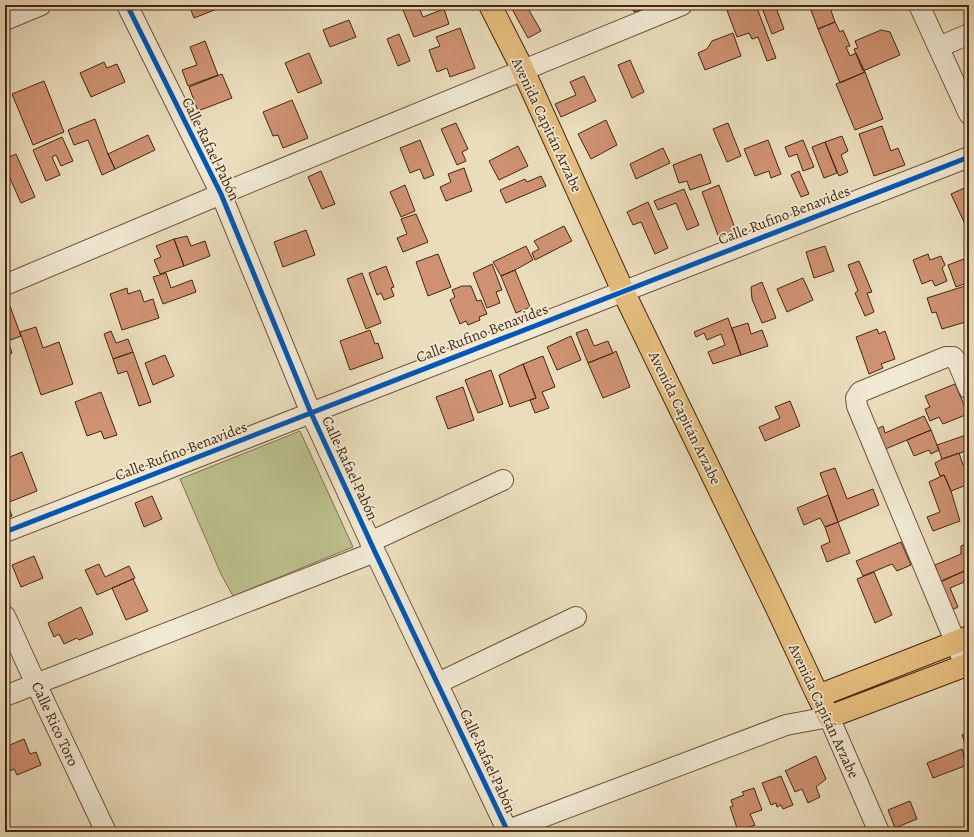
<svg xmlns="http://www.w3.org/2000/svg" width="974" height="837" font-family="Alegreya,serif">
	<rect width="100%" height="100%" fill="#eaddbc"/>
	<filter id="stains"><feTurbulence type="fractalNoise" baseFrequency=".005" numOctaves="4"/><feColorMatrix values="0 0 0 0 .2 0 0 0 0 .09 0 0 0 0 .02 0 0 0 .5 -.17"/></filter>
	<radialGradient id="worn" r=".72"><stop offset=".6" stop-color="#630" stop-opacity="0"/><stop offset="1" stop-color="#630" stop-opacity=".3"/></radialGradient>
	<path fill="#bbc08d" stroke="#80734e" d="M300 431 353 547 233 596 221 574 180 479Z"/>
	<path fill="#ce9272" stroke="#46260f" d="M189 5H221L222 7 194 18Z
		M401 5H418L423 17 444 9 449 24 414 37Z
		M520 5H526L541 31 528 38 512 9Z
		M632 5H647V8L634 12Z
		M725 5H749L750 10 757 8 776 58 767 61 758 37 752 39 749 33 737 37Z
		M749 5H775L784 29 772 34 762 8H757L750 10Z
		M809 5H829L835 22 818 29Z
		M349 20 356 37 330 47 323 30Z
		M835 22 840 32 843 30 850 46 846 47 850 56 856 53 865 72 840 83 818 29Z
		M460 28 475 68 450 77 447 68 437 72 429 50 440 46 436 37Z
		M881 30 890 32 900 55 863 71 854 49 858 48 855 41Z
		M733 33 741 56 705 70 698 53 707 49 712 41Z
		M399 34 410 61 398 66 387 39Z
		M205 41 218 75 188 86 182 70 197 65 190 47Z
		M309 53 322 83 298 93 285 63Z
		M630 60 644 92 632 98 618 65Z
		M104 62 107 68 117 64 125 82 91 97 80 73Z
		M865 72 883 119 855 130 836 84Z
		M222 74 232 98 198 111 189 87Z
		M584 76 596 101 561 117 555 104 576 95 570 82Z
		M44 81 64 132 33 145 12 94Z
		M292 100 308 138 283 148 278 135 273 136 263 112Z
		M95 119 108 154 115 169 102 175 88 140 74 145 68 130Z
		M606 120 617 145 591 159 578 134Z
		M456 123 468 149 462 152 466 161 457 165 441 129Z
		M728 123 741 156 727 162 713 129Z
		M882 126 891 151 898 148 905 165 874 176 859 134Z
		M148 135 155 150 115 169 108 154Z
		M842 136 848 151 841 155 848 172 839 176 825 142Z
		M62 137 73 161 61 166 56 155 52 157 60 175 46 181 33 150Z
		M420 140 434 175 424 179 420 169 410 173 400 148Z
		M768 140 781 174 771 178 769 171 755 176 744 149Z
		M803 140 814 167 803 171 797 154 789 157 785 147Z
		M825 142 837 173 824 178 812 147Z
		M518 146 528 166 499 180 489 161Z
		M663 148 670 163 636 179 630 164Z
		M16 154 35 197 21 203 5 167V159Z
		M701 154 711 183 690 190 687 181 679 183 673 165Z
		M464 168 472 191 446 201 440 187 451 182 448 174Z
		M321 171 335 204 322 209 308 177Z
		M799 171 809 194 801 197 791 175Z
		M541 176 546 186 506 203 500 190 525 179 527 182Z
		M5 177 9 185 5 186Z
		M405 185 415 211 401 217 390 192Z
		M719 185 736 231 719 238 702 192Z
		M969 186V196L964 198 969 209V222L965 224 951 194Z
		M684 189 699 225 687 230 676 203 658 210 654 201Z
		M648 202 668 248 655 254 641 222 633 225 627 212Z
		M416 214 428 242 403 252 397 238 407 234 401 219Z
		M564 226 572 241 535 260 532 253 539 249 534 241Z
		M306 230 315 255 283 267 274 242Z
		M187 236 191 246 205 241 210 256 184 266 174 239Z
		M174 239 184 266 160 274 154 260 161 257 156 246Z
		M526 246 533 260 515 270 501 276 493 262Z
		M825 246 834 271 814 278 806 252Z
		M438 254 451 287 428 296 416 262Z
		M928 254 930 260 941 256 945 265 942 268 947 281 935 286 932 280 922 284 913 260Z
		M969 257V282L956 287 948 265Z
		M859 261 872 292 867 293 874 312 865 316 855 293 858 291 848 265Z
		M492 264 502 290 496 292 500 303 487 308 473 273Z
		M386 266 394 287 391 288 394 296 384 300 381 293 377 295 369 273Z
		M515 270 530 307 516 313 501 276Z
		M166 273 171 288 192 280 196 292 163 304 153 277Z
		M362 273 381 323 366 329 347 279Z
		M803 278 813 300 787 312 777 289Z
		M762 282 776 318 762 323 752 299 751 287Z
		M462 286H471L477 301 481 300 487 314 479 317 480 320 468 325 466 321 460 324 450 300 455 297 452 290Z
		M965 286 969 297V321L942 329 936 312 932 313 927 298Z
		M127 288 128 294 140 290 144 302 153 299 159 318 122 330 110 294Z
		M10 306 21 336 8 341 12 353 5 356V308Z
		M728 318 741 355 713 364 708 352 725 345 721 334 707 340 704 333 696 337 694 332Z
		M748 323 751 334 762 330 768 346 741 355 732 328Z
		M36 327 43 348 59 342 73 384 41 395 20 332Z
		M587 329 594 346 608 341 613 353 588 363 576 333Z
		M877 329 879 334 885 331 895 359 881 364 883 368 869 374 856 337Z
		M370 330 375 344 378 343 383 358 350 370 340 341Z
		M111 331 116 343 128 339 133 352 113 359 104 334Z
		M571 336 581 360 557 370 547 347Z
		M616 351 630 387 603 398 588 363 613 353Z
		M133 352 151 402 139 406 127 371 118 374 113 359Z
		M165 355 174 376 153 385 145 363Z
		M543 356 555 387 542 392 549 408 535 413 530 400 536 398 523 364Z
		M523 364 536 398 510 407 499 375Z
		M491 370 503 404 478 413 465 380Z
		M955 384 968 414 943 424 939 417 930 421 925 409 930 407 925 396Z
		M463 387 474 420 448 429 436 397Z
		M101 392 117 435 104 439 101 431 87 436 75 402Z
		M790 401 800 426 765 441 759 427 780 418 775 407Z
		M924 416 931 430 883 450 875 430 883 426 885 433Z
		M931 430 939 450 931 454 929 450 914 456 907 440Z
		M969 434V450L942 459 937 445Z
		M22 452 37 491 7 503 5 497V459Z
		M959 453 963 465 969 463V484L951 491 944 475 940 476 935 463 942 459Z
		M835 468 847 499 873 489 879 505 838 522 820 473Z
		M944 475 951 491 960 521 933 531 927 517 940 512 929 482Z
		M828 495 838 522 825 527 820 518 804 525 797 508Z
		M152 496 162 519 144 527 135 503Z
		M5 497 12 516 5 519Z
		M969 515V525L965 517Z
		M838 522 850 553 827 562 821 546 830 542 825 527Z
		M901 542 911 565 897 571 892 564 863 576 856 561Z
		M969 543V569L941 581 935 565 961 554V546Z
		M34 556 43 578 21 587 12 565Z
		M99 564 105 577 129 566 135 578 97 595 85 570Z
		M969 569V580L950 588 958 607 950 611 938 583Z
		M874 572 892 615 875 623 857 579Z
		M133 579 148 611 126 620 112 588Z
		M81 607 93 634 79 640 77 638 64 644 59 634 54 637 48 623Z
		M969 733V772L963 755 969 753 962 735Z
		M24 739 30 754 36 752 41 765 17 775 14 769 5 773V747Z
		M962 749 967 765 933 778 927 763Z
		M816 756 826 779 816 787 820 797 808 803 802 789 795 792 786 772 785 771Z
		M781 776 793 805 783 809 781 805 777 807 776 803 771 805 762 783Z
		M754 788 762 810 750 814 755 825 738 831 730 807 733 806 731 800 744 795 742 792Z
		M910 801 917 819 895 828 888 810Z"/>
	<g fill="none" stroke-linecap="round" stroke-linejoin="round">
		<g stroke="#6f543a" stroke-width="22">
			<path id="minor" d="M127 5 221 194 311 413 375 552 507 830
				M919 5 969 114
				M5 20 41 5
				M939 47 969 34
				M5 285 221 194 682 5
				M5 532 969 157
				M370 542 503 480
				M5 616 36 684 106 832
				M965 665 857 406 856 398 860 392 946 357H953L958 363 969 389
				M438 683 576 617
				M5 696 375 552
				M503 832 786 725 829 717 879 832"/>
		</g>
		<g stroke="#46260f" stroke-width="24">
			<path id="major" d="M490 5 523 70 623 291 775 604 818 696 829 717 969 664
				M818 696 969 637"/>
		</g>
		<use href="#minor" stroke="#f1e9d3" stroke-width="20"/>
		<use href="#major" stroke="#e5be7e" stroke-width="22"/>
		<g stroke="#f1e9d3" stroke-width="8">
			<path id="cycleway" d="M127 5 221 194 311 413 375 552 507 830
				M5 532 969 157"/>
		</g>
		<use href="#cycleway" stroke="#0057b8" stroke-width="5"/>
	</g>
	<g text-anchor="middle" dominant-baseline="central" stroke-width="3.5" stroke-linejoin="round" paint-order="stroke">
		<g font-size="15" fill="#46260f" stroke="#f1e9d3">
			<text transform="translate(547 125) rotate(65)">Avenida Capitán Arzabe</text>
			<text transform="translate(211 149) rotate(64)">Calle Rafael Pabón</text>
			<text transform="translate(784 215) rotate(-21)">Calle Rufino Benavides</text>
			<text transform="translate(482 333) rotate(-21)">Calle Rufino Benavides</text>
			<text transform="translate(685 418) rotate(64)">Avenida Capitán Arzabe</text>
			<text transform="translate(181 451) rotate(-21)">Calle Rufino Benavides</text>
			<text transform="translate(350 468) rotate(65)">Calle Rafael Pabón</text>
			<text transform="translate(824 711) rotate(65)">Avenida Capitán Arzabe</text>
			<text transform="translate(55 724) rotate(65)">Calle Rico Toro</text>
			<text transform="translate(488 761) rotate(65)">Calle Rafael Pabón</text>
		</g>
	</g>
	<rect width="974" height="837" fill="none" stroke="#eaddbc" stroke-width="20"/>
	<rect x="6" y="6" width="962" height="825" fill="none" stroke="#46260f" stroke-width="2"/>
	<rect x="10" y="10" width="954" height="817" fill="none" stroke="#46260f"/>
	<rect width="100%" height="100%" filter="url(#stains)"/>
	<rect width="100%" height="100%" fill="url(#worn)"/>
</svg>
